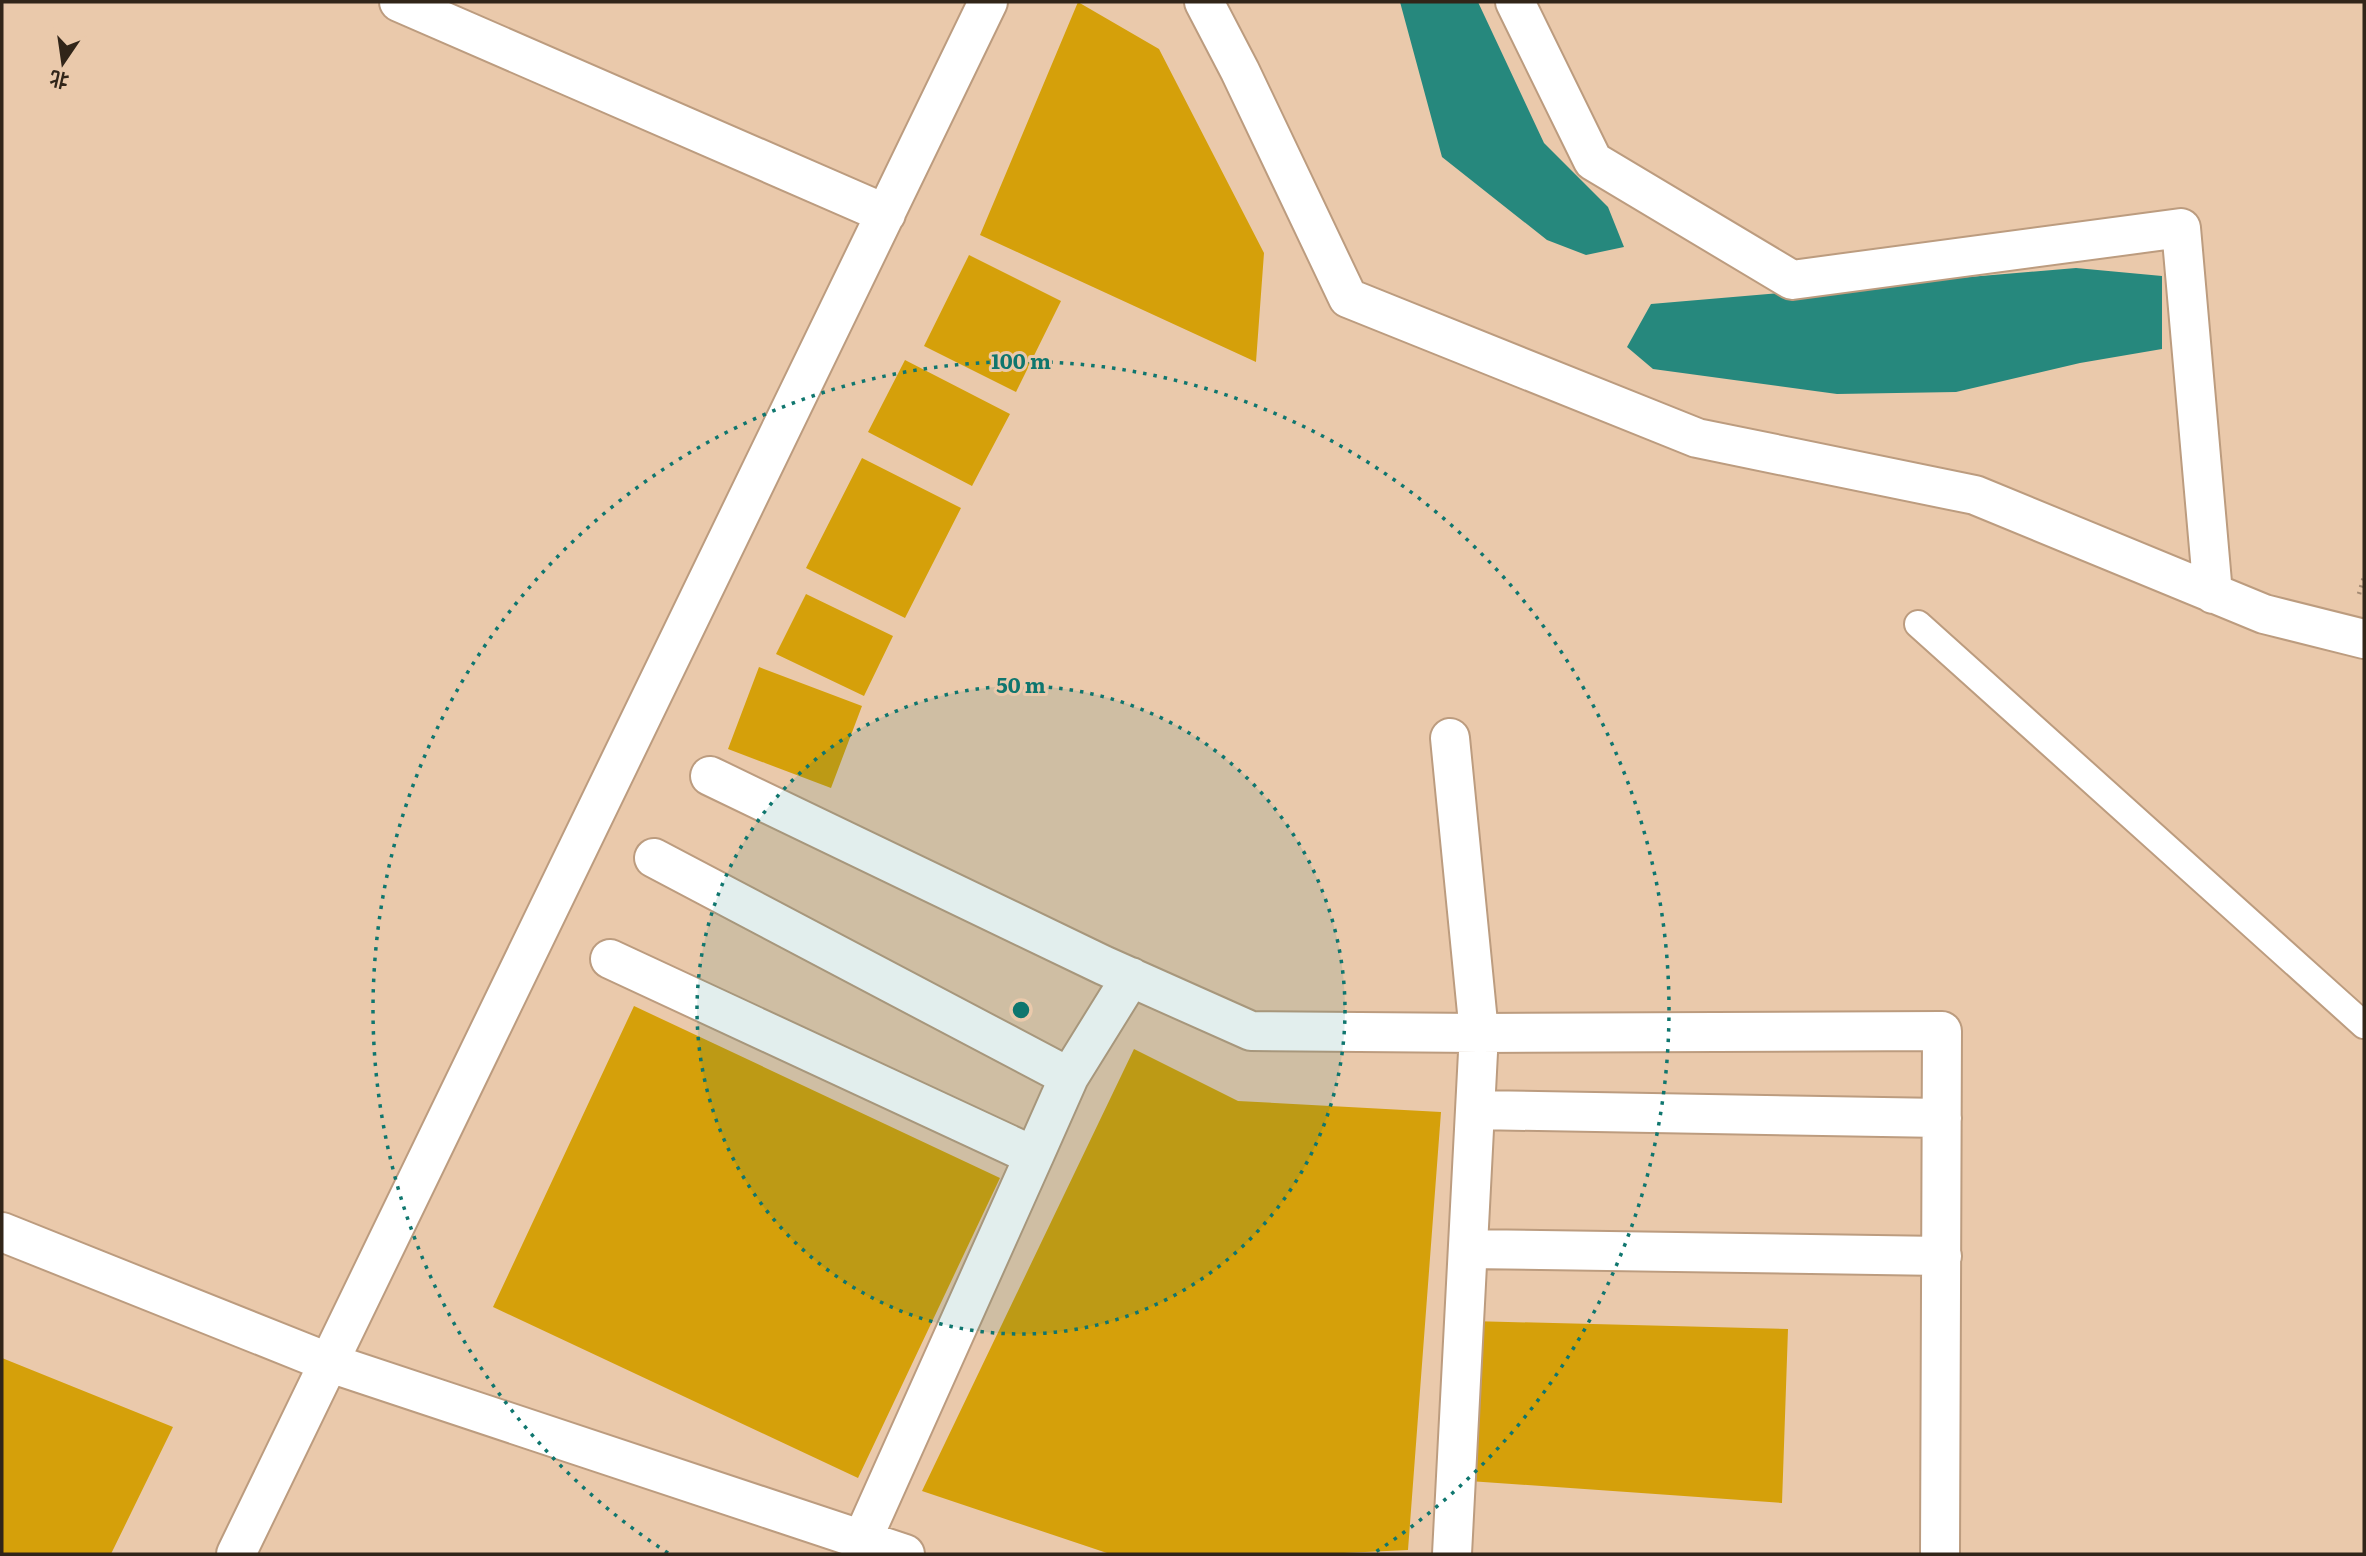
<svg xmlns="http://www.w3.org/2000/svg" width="2366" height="1556" font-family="Literata,'Noto Sans SC',serif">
	<rect width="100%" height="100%" fill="#eac9ab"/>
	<path fill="#26887d" d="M1400 2H1478L1544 143 1608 207 1624 247 1586 255 1547 240 1442 157Z
		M2076 268 2162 276V349L2080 363 1956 392 1837 394 1653 369 1627 347 1651 304Z"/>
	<path fill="#d5a00a" d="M1078 2 1159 49 1264 253 1256 362 980 235Z
		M969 255 1061 301 1016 392 924 346Z
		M905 360 1010 414 972 486 868 432Z
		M862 458 961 508 905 618 806 568Z
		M806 594 893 636 864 696 776 654Z
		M759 667 862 706 831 788 728 749Z
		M634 1006 1000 1178 858 1478 493 1307Z
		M1134 1049 1238 1101 1441 1112 1408 1550 1322 1554H1110L922 1491Z
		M1471 1321 1788 1329 1782 1503 1469 1481Z
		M2 1358 173 1427 111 1554H2Z"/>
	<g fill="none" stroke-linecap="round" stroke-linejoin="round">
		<g stroke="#bc9c7f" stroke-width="30">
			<path id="service" d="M1918 624 2364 1025"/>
		</g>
		<g stroke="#bc9c7f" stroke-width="42">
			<path id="minor" d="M399 2 886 214
				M1204 2 1240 71 1348 298 1697 438 1975 495 2264 614 2364 639
				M1515 2 1593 161 1792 280 2181 228 2213 594
				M1450 738 1479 1033 1942 1031 1940 1554
				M710 776 1103 965 1251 1031 1479 1033 1452 1554
				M654 858 1069 1077 1131 977
				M610 959 1034 1156 1069 1077
				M1475 1110 1942 1118
				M2 1232 330 1363 905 1554
				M1468 1249 1942 1256
				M862 1540 1034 1156
				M236 1554 988 2"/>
		</g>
		<path stroke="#a48b74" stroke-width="4.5" stroke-dasharray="2 5" stroke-linecap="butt" d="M2359 594 2364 577"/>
		<use href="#service" stroke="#fff" stroke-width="26"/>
		<use href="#minor" stroke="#fff" stroke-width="38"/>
	</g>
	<circle cx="1021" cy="1010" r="324" fill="#0f766e" fill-opacity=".12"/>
	<g fill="none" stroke="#0f766e" stroke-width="3.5" stroke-dasharray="3.5 7">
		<circle cx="1021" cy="1010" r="324"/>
		<path d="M668 1553A648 648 0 1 1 1374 1553"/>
	</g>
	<circle cx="1021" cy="1010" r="10" fill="#0f766e" stroke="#eac9ab" stroke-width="3.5"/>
	<g font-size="21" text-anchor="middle" font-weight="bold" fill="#0f766e" stroke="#eac9ab" stroke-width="6" stroke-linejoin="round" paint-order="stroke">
		<text x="1021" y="369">100 m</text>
		<text x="1021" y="693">50 m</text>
	</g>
	<rect width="2366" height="1556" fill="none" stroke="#312519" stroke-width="7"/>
	<g transform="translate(63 63) rotate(193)" stroke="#eac9ab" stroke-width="5" paint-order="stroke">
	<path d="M0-5L12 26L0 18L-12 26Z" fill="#312519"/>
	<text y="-10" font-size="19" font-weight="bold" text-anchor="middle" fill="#312519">北</text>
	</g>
</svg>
